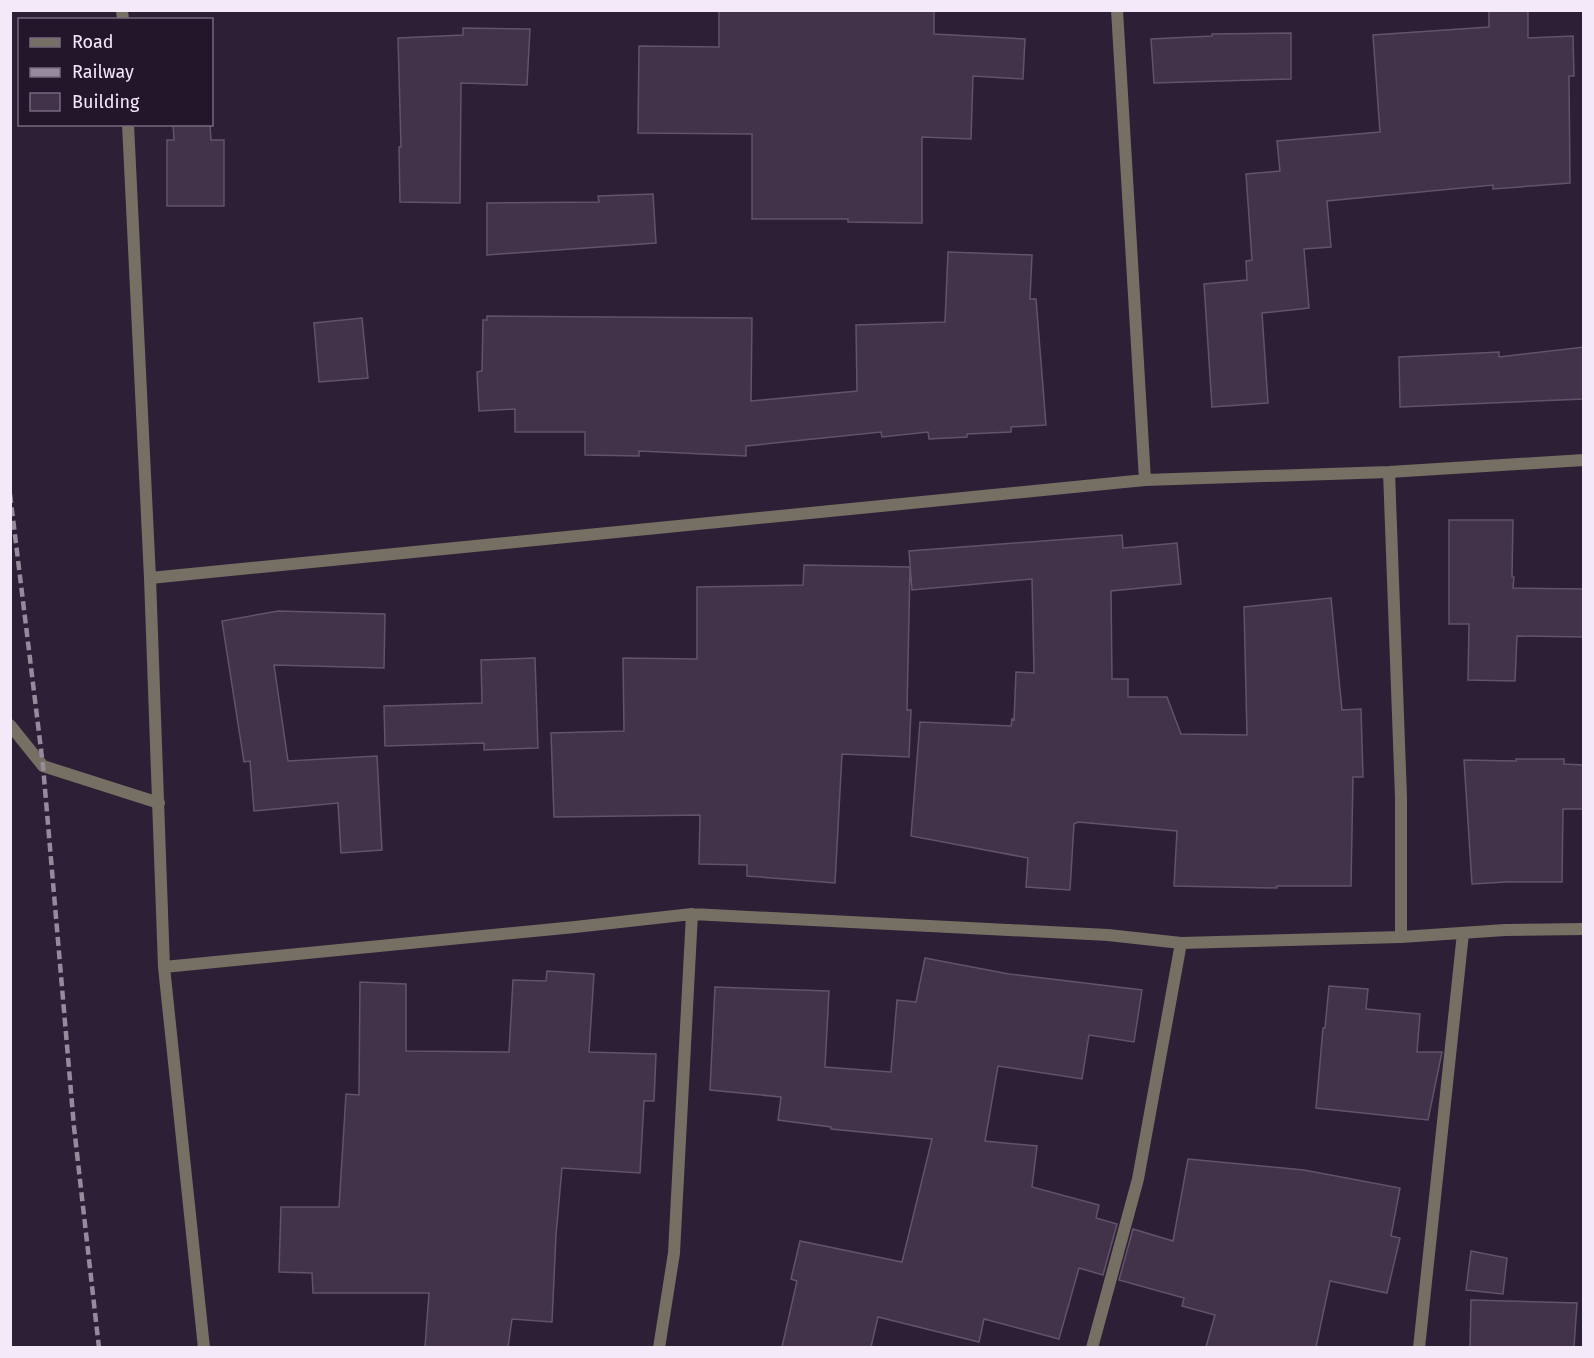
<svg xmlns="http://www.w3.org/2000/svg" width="1594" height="1358" font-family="'Fira Sans',sans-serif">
	<rect width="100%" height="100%" fill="#2d1f35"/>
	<path fill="#42334a" stroke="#62536b" stroke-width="1.5" d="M719 10H934V34L1025 39 1023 79 973 76 971 139 922 137V223L848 222V219H752V134L638 133 639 46 719 47Z
		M1489 10H1528V38L1573 36 1574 76H1569L1570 183 1493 189V185L1327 201 1331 247 1304 249 1309 308 1262 313 1268 403 1212 407 1204 284 1247 280 1246 261 1252 260 1246 174 1280 171 1277 141 1380 132 1373 35 1489 27Z
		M463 28 530 29 527 85 461 83 460 203 400 202 399 147H401L398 38 463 35Z
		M1291 33V79L1154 83 1151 39 1212 36V34Z
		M173 124H210L211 140H224V206H167V140H174Z
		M653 194 656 243 487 255V203L599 202 598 196Z
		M948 252 1032 255 1030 299H1036L1046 425 1011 427V432L967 434V437L929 439 928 432 882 437 881 432 746 446V456L639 451V456L585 455V432H515V409L479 411 477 372 482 371 483 320H487V316L752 318 751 401 857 391 856 325 945 322Z
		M362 318 368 378 319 382 314 323Z
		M1584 347V399L1400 407 1399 357 1499 352V357Z
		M1449 520H1513L1512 577H1514L1513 588 1584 589V637L1517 636 1515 681 1468 680 1469 624H1449Z
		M1122 535 1123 548 1177 543 1181 584 1111 591 1112 679H1128V697H1167L1181 734 1247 735 1244 607 1331 598 1342 710 1361 709 1363 777H1353L1351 886H1277V888L1174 886 1177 831 1078 822 1074 824 1070 890 1026 887 1028 858 911 836 920 722 1011 726 1012 719 1014 720 1016 672 1034 673 1032 579 912 590 909 551Z
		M804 565 910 567 907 710H911L909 757 842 754 835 883 747 876V865L699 864 700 815 554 817 551 733 624 731 623 658 697 659V587L803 585Z
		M278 611 385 614 384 668 274 665 288 761 377 756 382 850 341 853 338 803 254 811 250 761 244 762 222 621Z
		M535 658 538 748 484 750V743L385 746 384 706 482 703 481 660Z
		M1516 759H1564V764L1584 765V809H1563L1562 882H1506L1472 884 1464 760 1516 761Z
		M925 958 1009 974 1142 990 1134 1042 1089 1035 1082 1079 998 1066 985 1141 1037 1146 1032 1187 1099 1205 1096 1218 1117 1224 1103 1275 1079 1268 1059 1339 984 1319 979 1342 878 1317 871 1347H782L797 1281 791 1279 800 1241 902 1262 932 1139 831 1129V1127L778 1120 781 1097 710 1090 715 987 829 991 825 1067 891 1072 897 1000 916 1002Z
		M547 971 594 974 589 1052 656 1054 654 1101H644L640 1173 562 1168 556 1235 552 1322 512 1319 508 1347H425L429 1293H313L312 1273 279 1272 281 1207H339L346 1094 359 1095 360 982 406 984V1051L509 1052 513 980 546 981Z
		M1329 986 1368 989 1366 1009 1420 1014 1417 1052H1442L1428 1120 1316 1108 1323 1028H1325Z
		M1188 1159 1304 1170 1400 1188 1391 1236 1400 1238 1387 1293 1330 1281 1316 1347H1206L1215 1315 1182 1306 1184 1298 1119 1280 1133 1229 1173 1241Z
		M1471 1251 1507 1258 1503 1294 1466 1290Z
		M1471 1300 1577 1303 1574 1347H1470Z"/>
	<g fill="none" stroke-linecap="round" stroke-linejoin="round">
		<path stroke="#766f63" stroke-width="12" d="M122 10 123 20
			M1117 10 1145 480
			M128 124 150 578 164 967 204 1348
			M1389 472 1401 797V937
			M150 578 1145 480 1389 472 1584 460
			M10 725 43 766 159 803
			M164 967 575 927 692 914 1108 935 1181 943 1401 937 1505 930 1584 929
			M659 1348 674 1253 692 914
			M1092 1348 1138 1179 1181 943
			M1419 1348 1463 933"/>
		<path stroke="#968a9c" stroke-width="4.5" stroke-dasharray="9 4.5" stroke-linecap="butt" d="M10 494 43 766 74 1127 99 1348"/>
	</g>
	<rect width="1594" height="1358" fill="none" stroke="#f3e9f8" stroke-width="24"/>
	<rect x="18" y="18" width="195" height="108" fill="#23162b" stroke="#766a7d" stroke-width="1.5"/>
	<rect x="30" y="38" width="30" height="9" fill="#766f63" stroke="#766a7d" stroke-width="1.5"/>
	<text x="72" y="48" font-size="18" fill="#f3e9f8">Road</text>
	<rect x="30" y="68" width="30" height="9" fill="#968a9c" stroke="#766a7d" stroke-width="1.5"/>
	<text x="72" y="78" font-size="18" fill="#f3e9f8">Railway</text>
	<rect x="30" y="93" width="30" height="18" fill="#42334a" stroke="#766a7d" stroke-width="1.5"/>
	<text x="72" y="108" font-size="18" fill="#f3e9f8">Building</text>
</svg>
